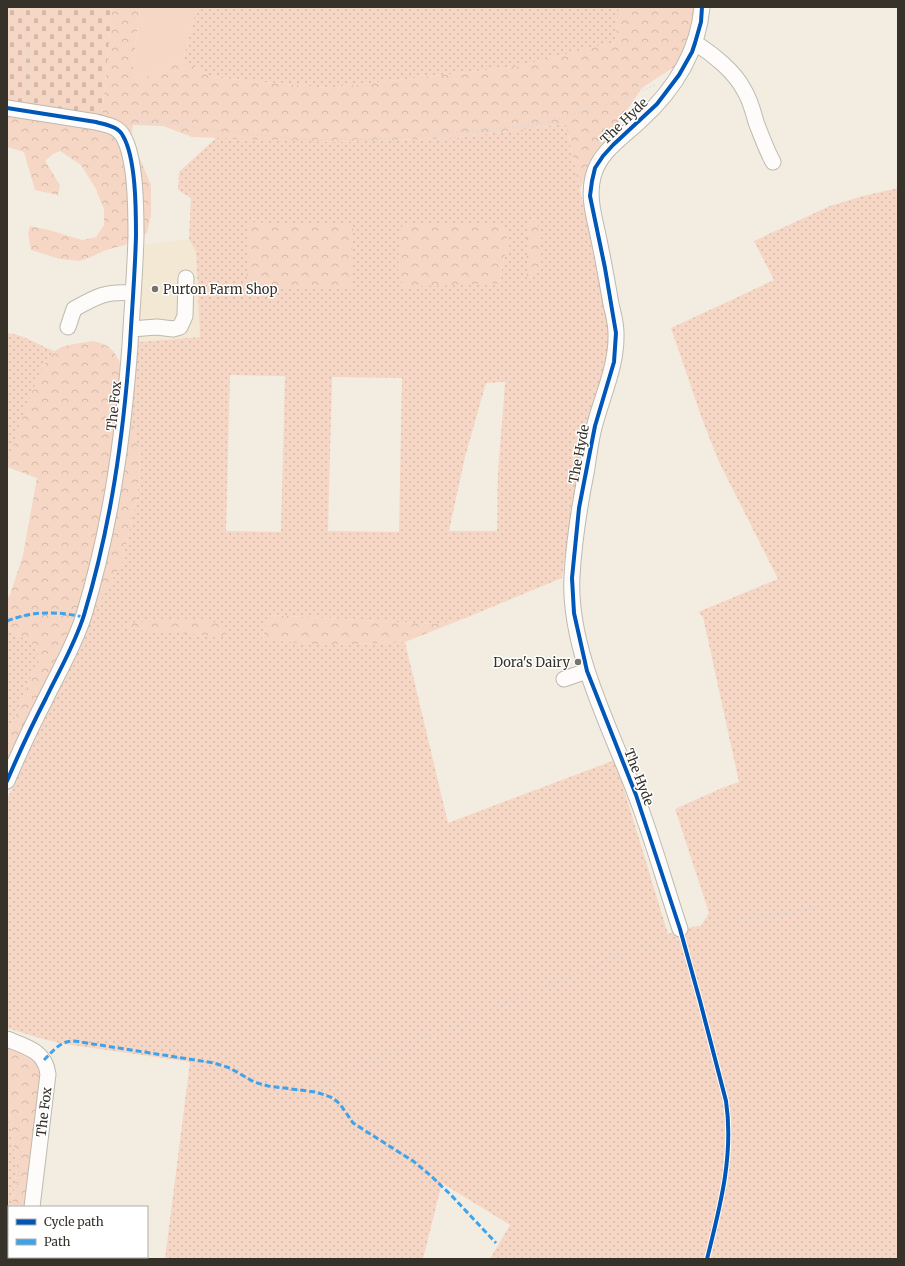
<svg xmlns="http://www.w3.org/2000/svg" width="905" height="1266" font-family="Merriweather,serif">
	<defs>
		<pattern id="grass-dots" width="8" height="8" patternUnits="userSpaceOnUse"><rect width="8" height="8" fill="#f6d6c4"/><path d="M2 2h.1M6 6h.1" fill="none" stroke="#d4b8a9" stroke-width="1.8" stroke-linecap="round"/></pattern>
		<pattern id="forest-crowns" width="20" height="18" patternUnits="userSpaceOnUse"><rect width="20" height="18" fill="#f6d6c4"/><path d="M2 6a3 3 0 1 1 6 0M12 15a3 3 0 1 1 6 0" fill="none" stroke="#d4b8a9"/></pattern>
		<pattern id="cemetery-stones" width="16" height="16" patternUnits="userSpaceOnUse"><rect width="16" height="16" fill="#f6d6c4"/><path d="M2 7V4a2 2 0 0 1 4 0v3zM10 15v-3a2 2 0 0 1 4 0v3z" fill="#d4b8a9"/></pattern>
	</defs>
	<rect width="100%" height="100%" fill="#f3ede1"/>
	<path fill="#f3e8d3" d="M189 239 196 252 200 337 139 342 142 245Z"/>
	<path fill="url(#grass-dots)" fill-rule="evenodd" d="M197 7H619L615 42 520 66 328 88 211 77 183 60Z
		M566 124 610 332 609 355 584 431 562 578 463 619 434 624 269 615 262 639 328 645 405 642 448 823 615 760 668 934 680 929 701 926 709 913 675 809 722 788 739 782 703 617 698 612 778 579 719 462 702 419 671 328 774 280 754 241 830 206 863 196 898 188V1259H490L510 1225 442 1183 423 1259H165L190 1062 64 1044 39 1038 7 1028V800L20 770 82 642 84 628 122 563 137 498 141 461 129 404 139 342 200 337 196 252 189 239 191 198 178 190 179 172 217 137 337 142 454 138ZM538 221 527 278V223ZM500 224 507 232V249L502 264 500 283ZM230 375 285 376 281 532 226 531ZM332 377 402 378 399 532 328 531ZM505 382C503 413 500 444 498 475 497 494 498 513 497 531H449L465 457 486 383Z
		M7 333C25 335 38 345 54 351L43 367 24 415 7 467Z
		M10 630 33 644 39 656 20 705 7 736V631Z
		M7 1109 9 1113 17 1167 12 1207H9V1226L7 1239Z"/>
	<path fill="url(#forest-crowns)" d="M112 7H140L133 67 139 80 183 60 211 77 328 88 520 66 615 42 619 7H696L695 36 677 65 642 88 627 110 592 159 586 173 580 190 566 124 454 138 337 142 192 137 163 126 133 125 131 138 151 185V215L147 233 125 245 106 250 91 257 79 261 60 259 31 250 28 233 30 226 49 230 82 240 96 237 104 225V209L96 189 81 165 60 151 53 154 45 161 60 185 58 195 35 190 24 152 7 147V116H102Z
		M538 221 541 267 535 274 527 279V223Z
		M249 222 353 225 351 289 247 286Z
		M403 223 500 224 507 232V249L502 264 500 283 404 287 398 274 399 238Z
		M93 341C110 345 113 349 121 364L141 461 137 498 122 563 7 764V736L20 705 39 656 33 644 10 630 7 631V597L10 595 23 555 37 478 7 467C14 445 38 362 55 351 64 344 82 343 93 341Z
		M269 615 434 624 463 619 405 642 328 645 262 640Z
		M206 619 219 624 228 637 115 628 136 622Z
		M7 1046 28 1055 39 1065 42 1083 26 1207H12L17 1167 9 1113 7 1109Z"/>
	<path fill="url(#cemetery-stones)" d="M7 7H112L102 116 7 101Z"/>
	<path fill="#f6d6c4" d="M140 7H197L183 60 139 80 133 67Z"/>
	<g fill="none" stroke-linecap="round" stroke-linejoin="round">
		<g stroke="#beb9b0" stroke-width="17">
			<path id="minor" d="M695 43C713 54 735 72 744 90 750 99 753 111 756 122 761 135 766 149 773 162
				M7 108 96 122C106 125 118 126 123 136 136 158 136 210 136 236 135 273 132 309 130 345 123 439 111 525 84 615 75 644 59 671 46 698 32 725 19 753 7 781
				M68 327 74 309C97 296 106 291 133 293
				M131 329 157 327 173 329 180 327 185 316 186 278
				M564 679 587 671
				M680 929C665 884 652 837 635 793 610 727 568 648 572 576 574 540 580 503 587 468 589 453 591 438 595 424 603 394 617 365 616 333 616 323 613 313 611 304 607 281 603 258 598 235 594 216 588 197 593 177 599 152 622 138 640 121 673 91 698 53 702 7
				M7 1039C27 1047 45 1051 48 1074L32 1207
				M25 1259V1257"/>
		</g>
		<path stroke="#dad9d5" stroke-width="2" stroke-dasharray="1 3" stroke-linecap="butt" d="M21 7 28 52 30 99
			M130 123 155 121 244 134 318 140 383 139 541 124 610 103 655 85
			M693 927 898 895
			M316 1092 341 1073 668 935
			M7 1107C10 1111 15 1115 17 1119 26 1134 17 1189 15 1207
			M8 1259 9 1250"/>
		<use href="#minor" stroke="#fdfcfa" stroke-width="15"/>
		<path stroke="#3fa3eb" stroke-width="3" stroke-dasharray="6 3" stroke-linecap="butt" d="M7 621C33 611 56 611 83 617
			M44 1060C53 1051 60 1041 74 1041L214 1063 230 1068 254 1082 268 1086 316 1092 333 1098 340 1104 353 1123 413 1161 430 1175 451 1195 496 1243"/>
		<g stroke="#fff" stroke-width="6">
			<path id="cycleway" d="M702 7 701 22 695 43 692 52 679 75 657 104 613 145 603 156 595 168 592 181 590 196 605 268 616 333 614 362 595 426 579 508 572 578 574 613 587 671 636 795 680 929 700 1001 726 1101C734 1155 720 1207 707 1259
				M7 108 96 122C106 125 118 126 123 136 136 158 136 210 136 236 135 273 132 309 130 345 123 439 111 525 84 615 75 644 59 671 46 698 32 725 19 753 7 781"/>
		</g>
		<use href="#cycleway" stroke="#0057b8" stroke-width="4"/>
	</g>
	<g fill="#78736a" stroke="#fff" stroke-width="1.5">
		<circle cx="155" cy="289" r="4"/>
		<circle cx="578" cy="662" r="4"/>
	</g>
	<g text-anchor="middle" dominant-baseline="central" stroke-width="3" stroke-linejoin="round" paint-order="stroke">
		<g font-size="13" fill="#36322a" stroke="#fff">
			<text transform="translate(624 121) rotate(-44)">The Hyde</text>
			<text transform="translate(114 406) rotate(-84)">The Fox</text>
			<text transform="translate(579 454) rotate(-79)">The Hyde</text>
			<text transform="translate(639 777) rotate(69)">The Hyde</text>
			<text transform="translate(44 1112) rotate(-83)">The Fox</text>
		</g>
		<g font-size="13" fill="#36322a" stroke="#fff" text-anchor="start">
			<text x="163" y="289">Purton Farm Shop</text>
			<text x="570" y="662" text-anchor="end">Dora's Dairy</text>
		</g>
	</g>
	<rect width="905" height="1266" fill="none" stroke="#36322a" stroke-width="16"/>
	<rect x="8" y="1206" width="140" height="52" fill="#ffffff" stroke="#afadaa"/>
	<rect x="16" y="1219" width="20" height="6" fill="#0057b8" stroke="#afadaa"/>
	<text x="44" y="1226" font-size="12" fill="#36322a">Cycle path</text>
	<rect x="16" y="1239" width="20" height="6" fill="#3fa3eb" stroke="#afadaa"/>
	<text x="44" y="1246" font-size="12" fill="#36322a">Path</text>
</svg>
